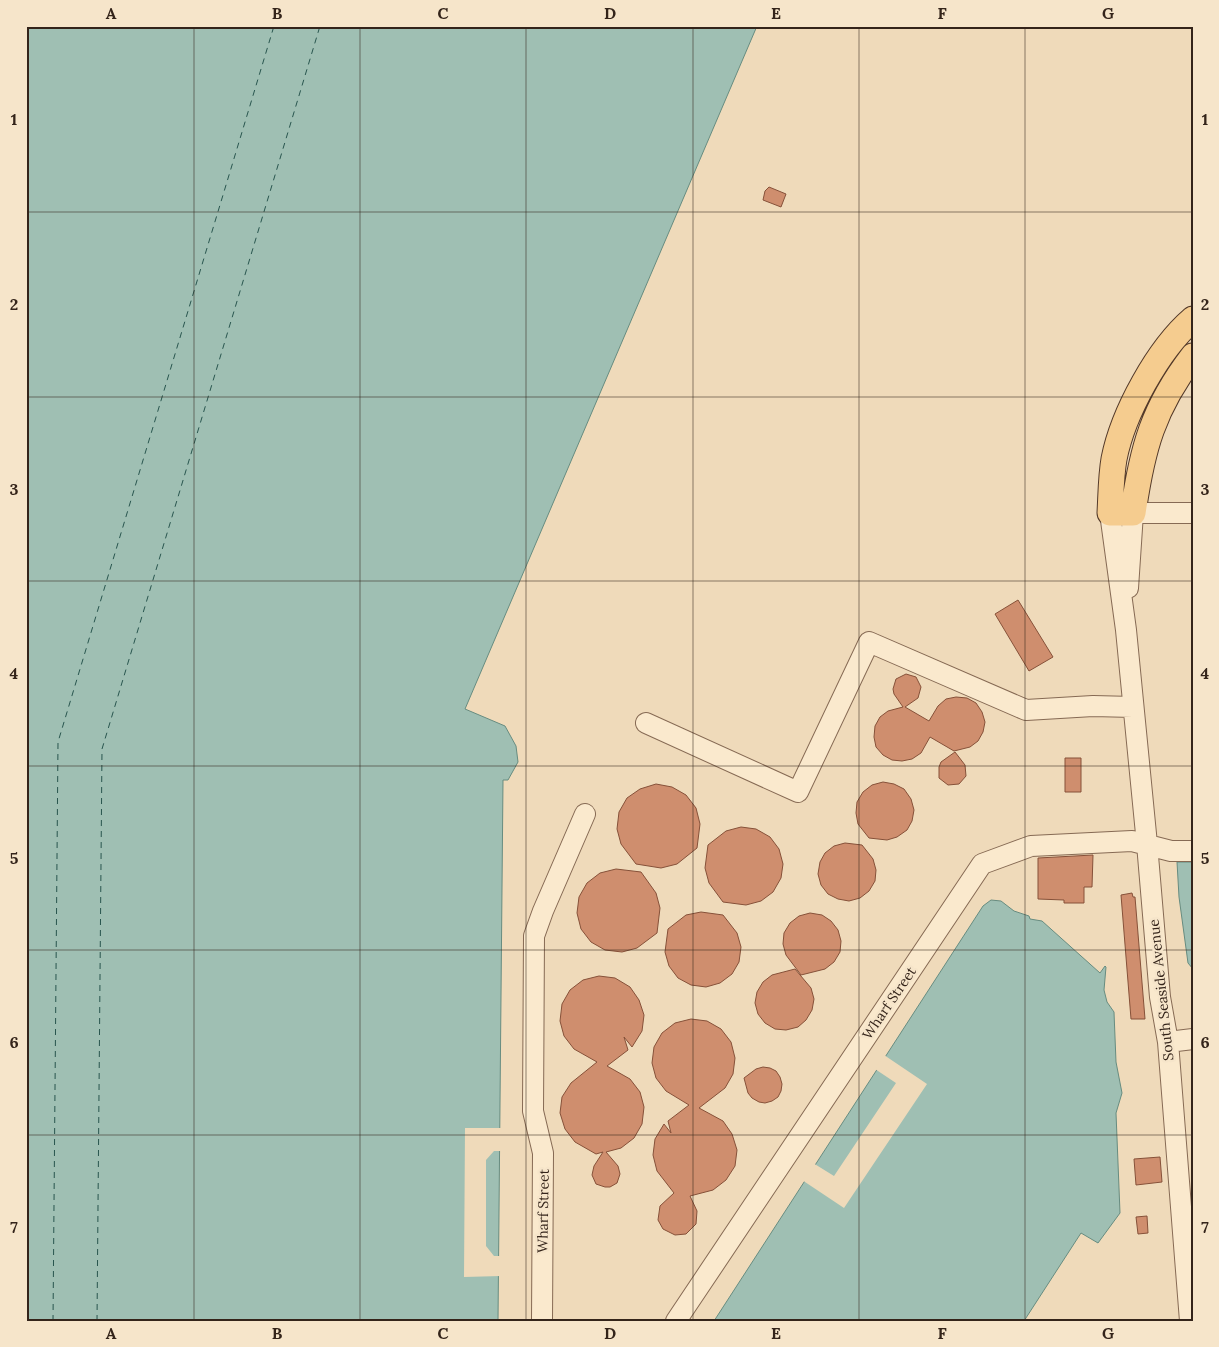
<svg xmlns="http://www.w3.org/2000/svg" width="1219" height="1347" font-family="Lora,serif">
	<rect width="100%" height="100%" fill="#efdaba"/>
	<path fill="#9fbfb3" stroke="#678c80" d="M26 26H757L465 709 505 726 516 746 518 762 508 780H503L498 1321H26Z
		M1177 862H1193V969L1188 963 1179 897Z
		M991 900 1001 901 1014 911 1029 916 1030 919 1042 921 1100 973 1105 966 1106 967 1104 990 1107 1002 1114 1012 1116 1062 1122 1093 1116 1113 1120 1213 1098 1243 1081 1233 1024 1321H714L983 906Z"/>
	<path fill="#efdaba" d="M884 1055 927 1084 844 1208 802 1180 813 1163 834 1176 896 1083 875 1069Z
		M465 1128H502V1151H494L486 1160V1246L494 1256H501V1276L464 1277Z"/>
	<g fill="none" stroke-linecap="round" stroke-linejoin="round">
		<path stroke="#28554e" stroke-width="1" stroke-dasharray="6 5" stroke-linecap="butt" d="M53 1321 58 742 274 26
			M97 1321 102 749 320 26"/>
	</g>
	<path fill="#cf8e6e" stroke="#865139" d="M769 187 786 194 781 207 763 200 765 191Z
		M1018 600 1053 657 1029 671 995 614Z
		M906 674 916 677 921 687 918 698 905 707 929 721 938 706 946 699 956 697 967 698 976 703 982 712 985 722 983 732 978 741 970 747 954 751 930 737 921 753 912 759 902 761 892 760 883 755 876 747 874 737 875 726 880 717 888 711 903 707 894 694 893 689 896 679Z
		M955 752 965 765 966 776 959 784 948 785 939 778V767L941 762Z
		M1065 758H1081V792H1065Z
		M883 782 894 784 904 789 911 799 914 810 912 821 907 830 897 837 887 840 869 838 858 824 856 813 857 802 863 792 872 785Z
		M656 784 672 787 686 795 696 808 700 824 697 848 677 864 661 868 636 864 621 844 617 829 619 812 627 798 640 789Z
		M741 827 756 829 770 837 779 849 783 864 781 878 773 892 761 901 746 905 723 902 709 883 705 868 708 845 726 831Z
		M845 843 862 845 873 859 876 870 875 881 869 891 860 898 849 901 838 899 828 894 821 885 818 874 820 862 825 853 834 846Z
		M1093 855 1092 887H1084V903H1064V900L1038 899V858Z
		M616 869 641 872 656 893 660 908 657 933 637 948 622 952 605 950 591 942 581 929 577 913 579 897 587 883 600 873Z
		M1132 893 1133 897H1135L1145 1019H1131L1121 895Z
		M701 912 723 915 737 933 741 947 739 962 732 974 720 983 706 987 691 985 678 978 669 966 665 952 668 929 686 915Z
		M810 913 822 915 831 921 838 930 841 941 840 952 834 962 825 969 801 975 786 955 783 944 784 933 790 923 799 916Z
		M795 969 811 988 814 999 812 1010 806 1020 798 1027 786 1030 775 1029 765 1023 758 1014 755 1003 757 992 763 982 772 975Z
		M599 976 615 978 630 987 639 1000 644 1015 642 1031 632 1047 624 1037 628 1050 607 1066 630 1079 640 1092 644 1107 642 1124 634 1138 621 1148 606 1152 618 1166 620 1174 617 1183 610 1187H605L596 1184 592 1175 594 1166 603 1152 596 1154 575 1142 565 1129 560 1113 562 1097 571 1083 597 1062 574 1049 564 1036 560 1021 562 1004 570 990 583 980Z
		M691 1019 707 1021 721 1029 731 1042 735 1058 733 1074 725 1088 699 1108 723 1121 732 1134 737 1150 735 1166 726 1180 713 1190 690 1196 697 1211 696 1224 686 1234 675 1235 663 1229 658 1220 660 1206 674 1193 657 1171 653 1155 655 1139 664 1124 671 1133 668 1121 689 1105 666 1091 656 1078 652 1063 654 1047 662 1033 675 1023Z
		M763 1067 770 1068 776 1071 780 1077 782 1084 781 1091 778 1097 772 1101 765 1103 759 1102 752 1098 748 1093 744 1078 756 1069Z
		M1160 1157 1162 1182 1136 1185 1134 1159Z
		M1147 1216 1148 1233 1138 1234 1136 1217Z"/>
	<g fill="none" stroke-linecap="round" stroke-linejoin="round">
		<g stroke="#866a54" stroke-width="22">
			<path id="minor" d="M1110 513 1126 630 1147 844 1160 997 1168 1042 1190 1321
				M1128 588 1133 513H1193
				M646 723 798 792 869 642 1026 710 1093 706 1133 707
				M1168 1042 1193 1039
				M542 1321 543 1153 533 1111 534 936 543 911 585 814
				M676 1321 982 864 1031 846 1132 841 1171 851H1193"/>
		</g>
		<g stroke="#533929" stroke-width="27">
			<path id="major" d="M1193 319C1158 349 1123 413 1114 459 1111 476 1111 495 1110 513H1133C1142 449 1153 408 1193 356"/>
		</g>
		<use href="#minor" stroke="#fae9cd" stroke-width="20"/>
		<use href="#major" stroke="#f5cc8f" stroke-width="25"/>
	</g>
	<path fill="none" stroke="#34241a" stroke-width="1" stroke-opacity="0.55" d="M194 26V1321M360 26V1321M526 26V1321M693 26V1321M859 26V1321M1025 26V1321M26 212H1193M26 397H1193M26 581H1193M26 766H1193M26 950H1193M26 1135H1193"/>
	<g text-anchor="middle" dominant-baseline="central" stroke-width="5" stroke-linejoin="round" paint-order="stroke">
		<g font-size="14" fill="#34241a" stroke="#f6e5ca">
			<text transform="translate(1161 990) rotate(-96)">South Seaside Avenue</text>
			<text transform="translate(889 1003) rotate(-56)">Wharf Street</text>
			<text transform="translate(543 1211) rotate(-89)">Wharf Street</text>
		</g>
	</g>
	<rect width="1219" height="1347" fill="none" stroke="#f6e5ca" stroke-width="55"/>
	<rect x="28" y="28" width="1164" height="1292" fill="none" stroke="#34241a" stroke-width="2"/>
	<g font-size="16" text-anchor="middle" font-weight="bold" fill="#34241a">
		<text x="111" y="19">A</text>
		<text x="277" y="19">B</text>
		<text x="443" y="19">C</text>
		<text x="610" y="19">D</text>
		<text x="776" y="19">E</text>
		<text x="942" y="19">F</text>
		<text x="1108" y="19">G</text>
		<text x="14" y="125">1</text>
		<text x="1205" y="125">1</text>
		<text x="14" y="310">2</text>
		<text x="1205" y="310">2</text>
		<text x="14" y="495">3</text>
		<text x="1205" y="495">3</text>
		<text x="14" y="679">4</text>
		<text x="1205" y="679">4</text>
		<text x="14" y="864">5</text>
		<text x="1205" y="864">5</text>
		<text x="14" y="1048">6</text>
		<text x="1205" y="1048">6</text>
		<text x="14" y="1233">7</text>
		<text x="1205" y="1233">7</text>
		<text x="111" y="1339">A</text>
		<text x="277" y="1339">B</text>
		<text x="443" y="1339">C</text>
		<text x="610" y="1339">D</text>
		<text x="776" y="1339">E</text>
		<text x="942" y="1339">F</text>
		<text x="1108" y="1339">G</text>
	</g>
</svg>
